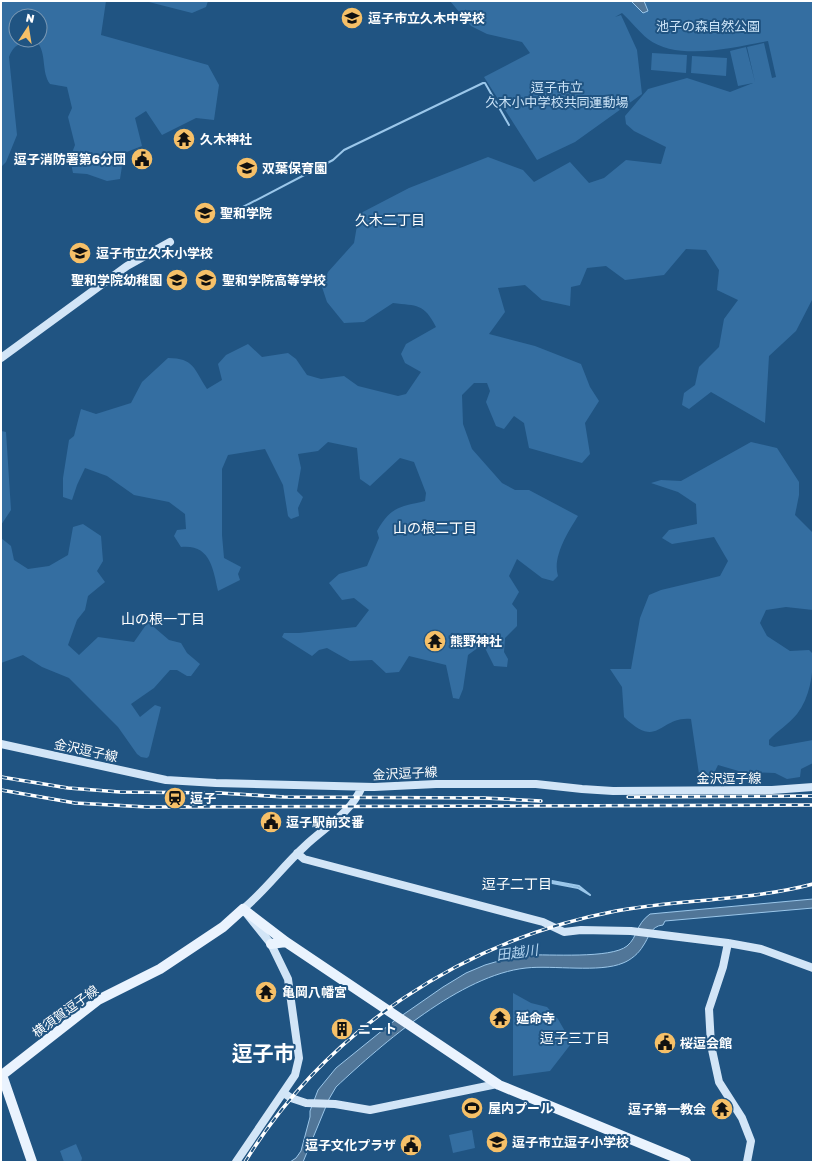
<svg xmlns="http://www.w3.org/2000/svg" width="814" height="1163" font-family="'Golos Text','Noto Sans JP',sans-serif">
	<rect width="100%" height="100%" fill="#205482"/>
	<path fill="#346ea1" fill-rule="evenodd" d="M1 1H106L101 35 208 65 219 85 214 120 196 118 162 135 146 111 135 118 142 146 124 153 120 179 107 181 87 174 73 173 70 158 75 145 68 117 72 108 67 87 50 84C41 72 47 53 37 42 23 42 15 42 9 57L17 135 6 162 1 167ZM16 16H40V40H16Z
		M145 1H208L206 7 192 13Z
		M450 1H813V298L796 331 769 356 765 423 711 392 689 409 682 405 684 393 695 385 699 367 719 347 724 319 738 300 717 290 719 270 706 250 686 249 664 275 625 280 606 266 587 268 580 285 571 287 570 306 542 300 525 285 498 288 505 312 489 334 535 346 581 364 590 387 599 401 585 423 590 454 582 463 529 448 524 423 514 416 504 429 496 426 486 402 490 391 487 383H474L462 395 463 424 472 449 502 483 515 490H529L578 516C568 532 552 557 558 576L553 581 542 578 517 559 509 576 519 592 512 604 517 610V626L505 638 504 652 508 659 507 667 494 666 483 644 468 655 463 689 459 699 453 698 446 665 409 656 399 672 386 673 372 660 350 661 327 648 319 650 312 656 282 637 284 633H299L356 627 369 610 354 598 342 600 329 583 339 574 367 566 379 538 377 531C391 506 400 507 425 501L426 493 414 462 400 458 370 486 360 479 357 448 328 442 318 451 298 454 301 468 297 491 303 497 298 508 299 516 291 519 288 516 283 485 265 449 228 455 222 469V535L224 558 241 567 238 574 240 580 218 591C213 568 210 544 181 547L174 536 177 530 186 529 185 514 169 502 134 495 107 476 85 468 77 485 72 500 63 497V478L69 440 74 436 81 409 96 414 131 403 142 382 168 358C194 358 194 369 207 389L222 380 218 364 226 355 248 344 262 357 288 353 296 359 307 375 321 379 344 376 358 386 398 396 406 394 421 372 405 363 401 354 406 344 436 327C424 303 417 306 393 303L364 322 344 323 327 302 322 287 328 272 354 243 359 214 409 188 488 157 523 170 534 182 570 162 589 183 604 178 626 160 661 164 666 147 634 131 626 124 625 116 648 89 687 78 730 92 753 83 738 86 730 51 746 47 755 82 747 47 764 43 772 78 776 77 768 41C735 47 678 62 648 39 639 32 631 21 622 13L615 17 621 15 637 50 642 94 575 142 537 160 484 77 530 53 522 42 487 34 471 26Z
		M652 53 687 55 686 73 651 70Z
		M692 56 727 58 726 76 691 73Z
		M1 431 6 432 11 510 1 525Z
		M751 442 777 448 799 482V495L795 515 813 533V610L786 607 766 610 760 623 767 636 790 651 809 650 813 654C813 675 810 697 797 714 789 724 777 731 769 740V745L774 747 813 740V763L801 769 800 777 787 779 775 773 742 772 718 765 712 777 705 779 699 774 691 719C659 716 659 751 624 717L622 687 610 669H631L640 618 649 595 661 590 720 576 728 561 714 537 672 544 662 538 669 530 697 524 696 504 678 492 651 483 661 480 681 481Z
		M83 524 101 536 103 561 97 571 105 582 88 596 85 610 77 620 68 645 79 655 98 637 134 642 148 622 169 640 181 643 187 653 200 664 191 676H187L177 670H170L154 688 131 704 140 717 155 705 161 707 149 756 147 758 141 757 137 754 118 727 69 678 42 667 23 655 1 663V538L11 546 14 560 28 569 49 566 68 555 73 527Z
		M513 993 531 1003 547 1007 558 1019 566 1033 574 1040 550 1071 513 1076Z
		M472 1130 475 1148 453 1153 449 1135Z
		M76 1144 82 1158 81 1162H64L60 1151Z"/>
	<path fill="#517698" stroke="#9bc7ea" d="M631 1H644L648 11 643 13Z
		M813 899V908L665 921 663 925C650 926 649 938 643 946 639 953 631 960 623 963 600 973 553 965 526 968 461 975 383 1043 336 1087L329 1099 303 1162H290L296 1158 301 1151 310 1117V1111L318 1090 336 1068 394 1021 443 987 466 973 485 965 502 960 503 957 522 950 526 955C549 954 611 959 627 946 638 937 635 925 650 914Z"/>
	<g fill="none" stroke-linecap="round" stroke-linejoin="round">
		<path stroke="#9bc7ea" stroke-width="2" d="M243 207 333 160 344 150 483 83H485L509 125
			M552 881 579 886 590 895 578 888 552 883Z"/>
		<path stroke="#d2e5f7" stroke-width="8" d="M1 358 127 266 170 242
			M1 744 166 780 216 783 374 787 436 784H536L582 789 613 791 772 790 813 787
			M297 853 304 859 543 922 564 932 581 930 631 931 728 943 761 949 813 968
			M728 943 723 967 709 1009 711 1045 719 1082 742 1118 751 1141 747 1162
			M284 1093 291 1098 306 1103 335 1104 370 1110 497 1084
			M236 1162 295 1075 299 1058 288 979 271 944 243 909C266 890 283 866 305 846 325 827 350 814 362 787"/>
		<path stroke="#eaf3fe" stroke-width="10" d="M271 944 286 942
			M32 1162 2 1075 98 1000 160 969 223 927 243 909 286 942 499 1085 686 1162"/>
		<g stroke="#fff" stroke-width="3.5">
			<path id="rail" d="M1 777 68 788 120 792 220 793 284 797 484 798 541 801
				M1 790 75 803 147 807 813 805
				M628 797 813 796
				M245 1162C326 1030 464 940 616 911 681 899 749 901 813 884"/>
		</g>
		<use href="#rail" stroke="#205482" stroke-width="2" stroke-dasharray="6" stroke-linecap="butt"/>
	</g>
	<defs>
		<g id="school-disc" transform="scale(1.15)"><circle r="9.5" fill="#f6c068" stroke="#205482"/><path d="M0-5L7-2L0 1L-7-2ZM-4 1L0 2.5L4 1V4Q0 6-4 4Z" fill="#111"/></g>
		<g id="temple-disc" transform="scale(1.15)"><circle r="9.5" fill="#f6c068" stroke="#205482"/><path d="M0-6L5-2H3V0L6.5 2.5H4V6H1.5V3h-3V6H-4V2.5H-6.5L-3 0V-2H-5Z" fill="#111"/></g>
		<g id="civic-disc" transform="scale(1.15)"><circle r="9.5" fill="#f6c068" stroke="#205482"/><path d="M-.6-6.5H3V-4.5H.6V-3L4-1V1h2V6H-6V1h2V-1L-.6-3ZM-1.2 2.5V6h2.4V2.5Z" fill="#111"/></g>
		<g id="station-disc" transform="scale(1.15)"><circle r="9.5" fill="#f6c068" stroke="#205482"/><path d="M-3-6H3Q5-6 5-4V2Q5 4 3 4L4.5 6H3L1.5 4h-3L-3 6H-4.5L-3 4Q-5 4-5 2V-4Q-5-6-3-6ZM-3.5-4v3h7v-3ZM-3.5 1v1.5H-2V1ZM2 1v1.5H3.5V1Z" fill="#111"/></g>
		<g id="building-disc" transform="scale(1.15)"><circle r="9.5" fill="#f6c068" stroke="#205482"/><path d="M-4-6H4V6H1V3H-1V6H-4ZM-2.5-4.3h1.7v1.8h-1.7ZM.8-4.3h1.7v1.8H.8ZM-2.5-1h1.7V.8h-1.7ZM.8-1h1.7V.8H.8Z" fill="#111"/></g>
		<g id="stadium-disc" transform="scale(1.15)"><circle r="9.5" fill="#f6c068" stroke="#205482"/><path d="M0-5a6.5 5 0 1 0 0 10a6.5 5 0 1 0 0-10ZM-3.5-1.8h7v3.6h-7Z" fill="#111"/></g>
	</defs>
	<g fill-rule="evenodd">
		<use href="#school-disc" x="352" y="18"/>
		<use href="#temple-disc" x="184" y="139"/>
		<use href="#civic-disc" x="142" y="159"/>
		<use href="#school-disc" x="247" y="168"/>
		<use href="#school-disc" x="205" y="213"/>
		<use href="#school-disc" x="80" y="253"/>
		<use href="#school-disc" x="177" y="280"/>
		<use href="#school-disc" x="206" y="280"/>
		<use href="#temple-disc" x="435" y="641"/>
		<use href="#station-disc" x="175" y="798"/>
		<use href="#civic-disc" x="271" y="822"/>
		<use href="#temple-disc" x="266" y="992"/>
		<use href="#temple-disc" x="500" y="1018"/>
		<use href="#building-disc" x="342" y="1029"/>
		<use href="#civic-disc" x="665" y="1043"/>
		<use href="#stadium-disc" x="472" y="1108"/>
		<use href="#temple-disc" x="722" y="1109"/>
		<use href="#school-disc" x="497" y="1142"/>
		<use href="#civic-disc" x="411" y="1145"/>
	</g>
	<g text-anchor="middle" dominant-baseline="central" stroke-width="4" stroke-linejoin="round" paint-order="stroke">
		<g font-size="13" font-weight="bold" fill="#fff" stroke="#205482" text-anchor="start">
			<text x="368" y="18">逗子市立久木中学校</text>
			<text x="200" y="139">久木神社</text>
			<text x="126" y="159" text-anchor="end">逗子消防署第6分団</text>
			<text x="262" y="168">双葉保育園</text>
			<text x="220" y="213">聖和学院</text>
			<text x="96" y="253">逗子市立久木小学校</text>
			<text x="162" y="280" text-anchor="end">聖和学院幼稚園</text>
			<text x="222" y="280">聖和学院高等学校</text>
			<text x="450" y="641">熊野神社</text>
			<text x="190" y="798">逗子</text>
			<text x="286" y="822">逗子駅前交番</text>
			<text x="282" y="992">亀岡八幡宮</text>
			<text x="516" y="1018">延命寺</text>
			<text x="358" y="1029">ニート</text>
			<text x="680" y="1043">桜逗会館</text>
			<text x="488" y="1108">屋内プール</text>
			<text x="706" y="1109" text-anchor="end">逗子第一教会</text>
			<text x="512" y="1142">逗子市立逗子小学校</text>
			<text x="396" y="1145" text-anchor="end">逗子文化プラザ</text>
		</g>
		<g font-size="13" fill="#cbe3f7" stroke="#205482">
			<text x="708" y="26">池子の森自然公園</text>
			<text x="557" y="87">逗子市立<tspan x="557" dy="15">久木小中学校共同運動場</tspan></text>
		</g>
		<g font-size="13" fill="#fff" stroke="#205482">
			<text transform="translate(86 750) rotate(12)">金沢逗子線</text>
			<text transform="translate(405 773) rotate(-3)">金沢逗子線</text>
			<text x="729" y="778">金沢逗子線</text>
			<text transform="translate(65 1011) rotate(-36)">横須賀逗子線</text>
		</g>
		<g font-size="14" fill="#fff" stroke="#205482">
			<text x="390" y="219">久木二丁目</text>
			<text x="435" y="527">山の根二丁目</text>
			<text x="163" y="618">山の根一丁目</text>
			<text x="517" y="883">逗子二丁目</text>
			<text x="575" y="1037">逗子三丁目</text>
		</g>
		<g font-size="14" font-style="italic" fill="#b2d4f0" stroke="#205482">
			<text transform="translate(517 952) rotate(-8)">田越川</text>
		</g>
		<g font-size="21" font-weight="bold" fill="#fff" stroke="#205482">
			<text x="263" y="1053">逗子市</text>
		</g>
	</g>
	<rect width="814" height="1163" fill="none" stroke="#ffffff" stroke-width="4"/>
	<g transform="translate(28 28) rotate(12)"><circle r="19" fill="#205482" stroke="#7998b4"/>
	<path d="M0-3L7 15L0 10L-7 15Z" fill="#f6c068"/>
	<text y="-6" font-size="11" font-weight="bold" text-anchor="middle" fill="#ffffff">N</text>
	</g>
</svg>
